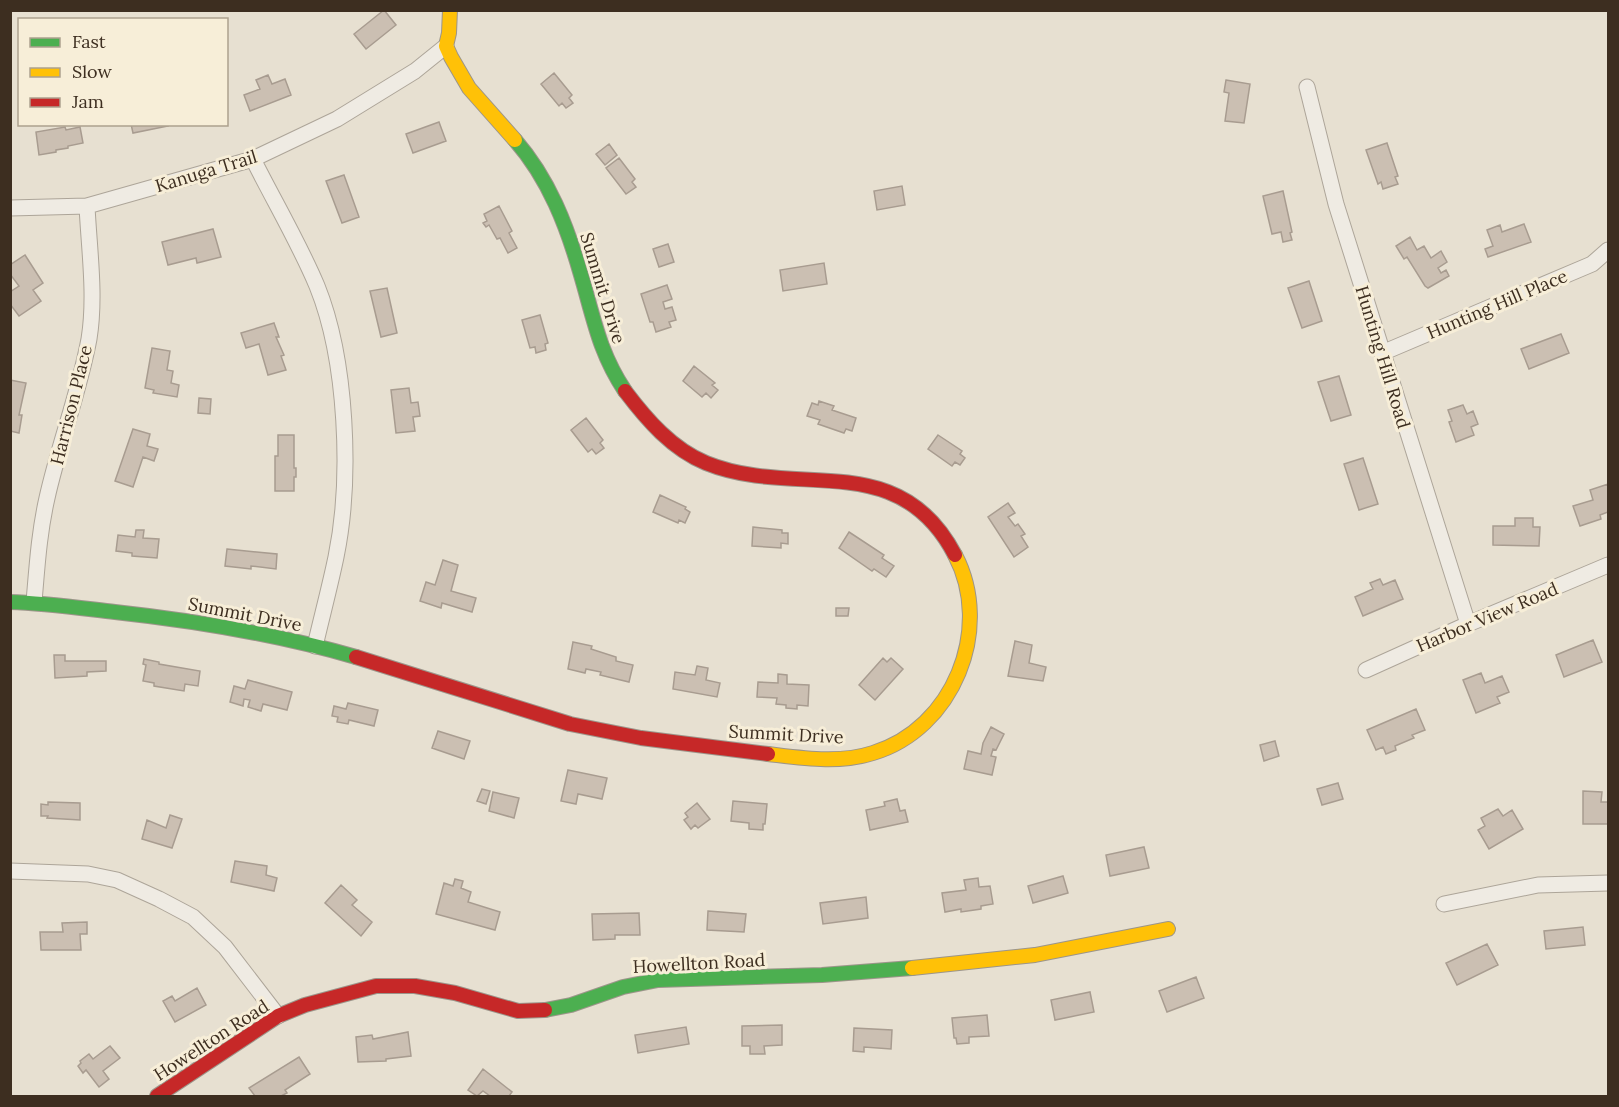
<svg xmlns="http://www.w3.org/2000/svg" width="1619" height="1107" font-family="Lora,serif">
	<rect width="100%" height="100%" fill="#e7e0d1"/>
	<path fill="#cbbfb2" stroke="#a89c90" stroke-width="1.5" d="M384 10 396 25 366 49 354 34Z
		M554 73 572 95 569 98 573 103 566 108 562 103 559 106 541 84Z
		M268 75 272 84 285 79 291 95 250 111 244 95 260 89 256 80Z
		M1226 80 1250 84 1244 123 1225 121 1229 93 1224 92Z
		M439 122 446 141 413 153 406 134Z
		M131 124H167L168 126 133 133Z
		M65 127 66 130 80 127 83 143 68 146V148L56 150V152L39 155 36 132Z
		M1387 143 1398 176 1395 177 1398 184 1383 189 1381 182 1378 184 1366 150Z
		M609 144 617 155 605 165 596 154Z
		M619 158 635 179 632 182 636 187 626 194 606 168Z
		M344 175 359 217 342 223 326 181Z
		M902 186 905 205 877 210 874 191Z
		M1283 191 1292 232 1290 233 1292 240 1283 242 1281 232 1272 234 1263 196Z
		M499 206 512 231 509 233 517 248 508 253 500 238 497 239 489 225 486 227 483 223 487 221 484 214Z
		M1524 224 1531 242 1488 257 1485 249 1493 246 1487 230 1500 225 1502 232Z
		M213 229 221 257 197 263 196 258 168 265 162 242Z
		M1410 237 1417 250 1424 246 1431 258 1441 251 1447 262 1438 268 1441 273 1446 270 1449 276 1428 288 1425 286 1407 257 1404 259 1396 246Z
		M668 244 674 262 659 267 653 249Z
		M25 255 43 283 33 290 41 301 19 316 10 304V292L19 286 10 274V265Z
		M824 263 827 284 783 291 780 270Z
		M1309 281 1322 321 1302 328 1288 288Z
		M667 285 672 299 663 302 665 309 672 307 676 320 669 322 671 327 656 332 653 322H650L641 294Z
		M387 288 397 333 381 337 370 291Z
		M540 315 548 343 545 344 546 350 536 353 535 347 530 348 522 320Z
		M274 323 279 337H276L284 355 281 356 286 370 268 375 259 344 246 348 241 333Z
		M1561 334 1569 353 1529 369 1521 349Z
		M152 348 170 351 167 370 173 371 171 383 179 385 177 397 153 393 154 390 145 388Z
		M694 366 715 383 712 385 718 390 711 398 706 393 702 397 683 381Z
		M1339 376 1351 415 1331 421 1318 382Z
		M10 380 26 383 19 415H22L19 433 10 431Z
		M409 388 411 403 418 402 420 416 413 417 415 431 396 433 391 390Z
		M199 398 211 399 210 414 198 413Z
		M819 401 834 406 832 410 856 418 852 431 846 429 844 433 818 424 820 420 807 416 812 403 818 405Z
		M1463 405 1467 414 1473 411 1478 424 1471 427 1474 435 1456 442 1449 422 1452 421 1448 410Z
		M586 418 603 440 600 443 604 448 596 454 592 449 588 452 571 430Z
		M133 429 150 434 147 446 158 449 154 461 143 457 133 487 115 481Z
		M278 435H294V468H296V477H294V491H275V456H278Z
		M938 435 962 451 960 454 965 458 960 465 955 462 952 466 928 449Z
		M1363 458 1378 504 1359 510 1344 464Z
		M1608 484V512L1600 515 1601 519 1580 526 1573 506 1593 500 1590 490Z
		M660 495 686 507 685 509 690 512 685 523 679 520 678 523 653 512Z
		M1008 503 1015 513 1008 517 1015 526 1018 524 1025 534 1021 536 1028 547 1014 557 988 517Z
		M1515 518H1533V527H1540L1539 546 1493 545V526H1515Z
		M753 527 782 530V533H788V544L781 543V548L752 546Z
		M136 530H144L143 538 159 539 157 558 132 556V553L116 551 118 535 135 537Z
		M849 532 884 555 882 558 894 566 886 577 874 569 872 571 839 548Z
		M227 549 277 554 276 569 251 566V569L225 566Z
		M443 560 458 565 451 591 476 598 472 612 442 603 441 608 420 601 426 582 435 585Z
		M1380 579 1383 585 1395 580 1403 599 1363 616 1355 597 1373 589 1370 583Z
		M836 608H849L848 616H836Z
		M1593 640 1602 662 1564 677 1556 655Z
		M1015 641 1032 645 1029 663 1046 667 1043 681 1008 676Z
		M573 642 592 646 591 649 616 657V661L633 665 629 682 600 675 601 672 586 669 585 673 568 669Z
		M54 655H65V661H106V671L87 672V676L55 678Z
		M883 658 887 662 891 658 903 669 875 700 859 685Z
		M144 659 159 662V664L200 671 198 686 185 684 184 691 154 686V683L143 681 146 665 143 664Z
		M697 666 708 668 706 680 720 683 717 697 673 689 675 672 695 675Z
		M1481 673 1485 683 1502 676 1509 692 1497 697 1500 703 1476 713 1463 680Z
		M778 674 787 675V684L809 685 808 706 797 705V709L786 708V705L776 704 777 698 757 697 758 682 778 683Z
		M248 680 292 692 287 710 263 704 261 711 248 707 250 700 244 699 243 706 230 702 234 686 245 689Z
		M348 703 378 710 374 726 349 720 348 724 337 722 338 717 332 716 334 706 346 709Z
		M1416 709 1425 730 1412 735 1414 738 1395 746 1396 750 1386 754 1383 747 1376 750 1367 730Z
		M991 727 1004 734 996 750 993 749 991 756 996 757 992 775 964 769 968 751 981 754 983 743Z
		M438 731 470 741 464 759 432 748Z
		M1275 741 1279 756 1264 761 1260 745Z
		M568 770 607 778 602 799 578 794 576 804 561 801Z
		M1338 783 1343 799 1322 805 1317 789Z
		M482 789 490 791 486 804 477 801Z
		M1583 791 1602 792 1601 802H1608V824H1583Z
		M493 792 519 798 514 818 489 811Z
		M897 799 900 811 905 810 908 822 870 830 866 810 885 806 884 802Z
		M733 801 767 804 765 824H763V830L749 829V823L731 821Z
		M48 802 80 803V820L47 818 48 816H41V804L48 805Z
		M697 803 710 819 698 828 695 825 691 829 684 820 688 817 685 813Z
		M1498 809 1503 816 1512 810 1523 829 1489 849 1478 830 1485 826 1481 818Z
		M170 815 182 819 172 848 142 839 147 820 166 828Z
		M1144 847 1149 868 1110 876 1106 855Z
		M235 861 267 866 266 875 277 878 274 891 231 882Z
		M1063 876 1068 893 1033 903 1028 886Z
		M978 878 979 887 990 886 993 904 981 906V909L961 912V909L945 912 942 893 966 890 964 880Z
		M455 879 463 881 461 888 471 892 468 902 500 912 495 930 436 914 444 883 453 886Z
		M341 885 357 900 352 905 372 922 361 936 325 903Z
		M866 897 868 918 823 924 820 903Z
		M708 911 746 914 744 932 707 930Z
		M639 913 640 935H615V939L593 940 592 914Z
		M87 922V934H80L81 950H41L40 932H63L62 923Z
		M1583 927 1585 945 1546 949 1544 931Z
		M1487 944 1498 965 1457 985 1446 963Z
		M1196 977 1204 998 1167 1012 1159 991Z
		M197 988 206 1005 175 1022 163 1001 172 996 175 1001Z
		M1090 992 1094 1012 1055 1020 1051 1000Z
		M987 1015 989 1036 969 1037V1043L957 1044 956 1038H954L952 1018Z
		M782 1025V1045L764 1046 765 1054H750V1046H742V1026Z
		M686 1027 689 1044 638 1053 635 1035Z
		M854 1028 892 1030 891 1049 864 1047V1052L853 1051Z
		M408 1032 411 1056 386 1059V1061L358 1062 356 1037 372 1035 373 1039Z
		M110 1046 120 1058 103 1071 109 1079 99 1087 86 1070 83 1073 78 1066 81 1063 80 1061 89 1054 93 1059Z
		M299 1057 310 1074 285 1090 287 1093 281 1096H255L249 1088Z
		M483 1069 512 1092 509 1096H490L483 1091 477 1096 468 1090Z"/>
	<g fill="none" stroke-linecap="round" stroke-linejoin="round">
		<g stroke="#ada599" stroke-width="17">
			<path id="street" d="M1307 87 1336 204 1468 624
				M253 159C274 201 299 243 317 286 347 360 352 479 336 557 330 586 322 616 315 646
				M10 208 87 206 253 159 337 119 415 71 446 46
				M1382 353 1592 264 1608 250
				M34 602C37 567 39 533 47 498 59 444 79 393 89 339 96 296 89 249 87 206
				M1366 670 1468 624 1608 565
				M10 871 88 874 117 880 159 899 193 917 225 947 278 1016
				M1444 904 1538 885 1608 883"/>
		</g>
		<g stroke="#9c958a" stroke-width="16">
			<path id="fast" d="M515 140C549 179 567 226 581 275 594 319 599 352 625 391
				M10 602C45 603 80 608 115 612 197 621 277 634 356 657
				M545 1010 571 1005 623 987 658 980 822 975 912 968"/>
		</g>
		<g stroke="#9c958a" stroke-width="16">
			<path id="slow" d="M450 10 449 33 446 46 451 57 469 88 515 140
				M768 754C802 758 839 764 873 753 953 729 994 629 955 555
				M912 968 1035 955 1168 929"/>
		</g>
		<g stroke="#9c958a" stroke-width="16">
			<path id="jam" d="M625 391C647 420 672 449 706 463 797 500 898 446 955 555
				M356 657 570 724 641 738 768 754
				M157 1096 278 1016 305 1005 376 986H415L455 993 518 1011 545 1010"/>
		</g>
		<use href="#street" stroke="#efebe3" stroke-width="15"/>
		<use href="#fast" stroke="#4caf50" stroke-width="14"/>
		<use href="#slow" stroke="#ffc107" stroke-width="14"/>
		<use href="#jam" stroke="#c62828" stroke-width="14"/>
	</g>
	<g text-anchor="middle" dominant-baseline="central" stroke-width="6" stroke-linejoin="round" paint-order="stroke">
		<g font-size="18" fill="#3d2e20" stroke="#f7eed8">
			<text transform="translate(206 171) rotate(-17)">Kanuga Trail</text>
			<text transform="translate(603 288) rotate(73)">Summit Drive</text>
			<text transform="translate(1497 304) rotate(-23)">Hunting Hill Place</text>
			<text transform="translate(1383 357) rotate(73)">Hunting Hill Road</text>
			<text transform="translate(71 405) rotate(-76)">Harrison Place</text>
			<text transform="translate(245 614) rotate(11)">Summit Drive</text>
			<text transform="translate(1487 617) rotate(-23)">Harbor View Road</text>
			<text transform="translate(786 734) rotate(3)">Summit Drive</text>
			<text transform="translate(699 963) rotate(-3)">Howellton Road</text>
			<text transform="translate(211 1040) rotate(-33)">Howellton Road</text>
		</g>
	</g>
	<rect width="1619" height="1107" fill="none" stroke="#3d2e20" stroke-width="24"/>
	<rect x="18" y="18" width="210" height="108" fill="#f7eed8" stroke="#ada18e" stroke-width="1.5"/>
	<rect x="30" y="38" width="30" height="9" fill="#4caf50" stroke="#ada18e" stroke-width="1.5"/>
	<text x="72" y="48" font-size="18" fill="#3d2e20">Fast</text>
	<rect x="30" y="68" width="30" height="9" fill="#ffc107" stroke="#ada18e" stroke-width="1.5"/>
	<text x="72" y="78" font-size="18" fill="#3d2e20">Slow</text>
	<rect x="30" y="98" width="30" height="9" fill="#c62828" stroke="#ada18e" stroke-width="1.5"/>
	<text x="72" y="108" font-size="18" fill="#3d2e20">Jam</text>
</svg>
